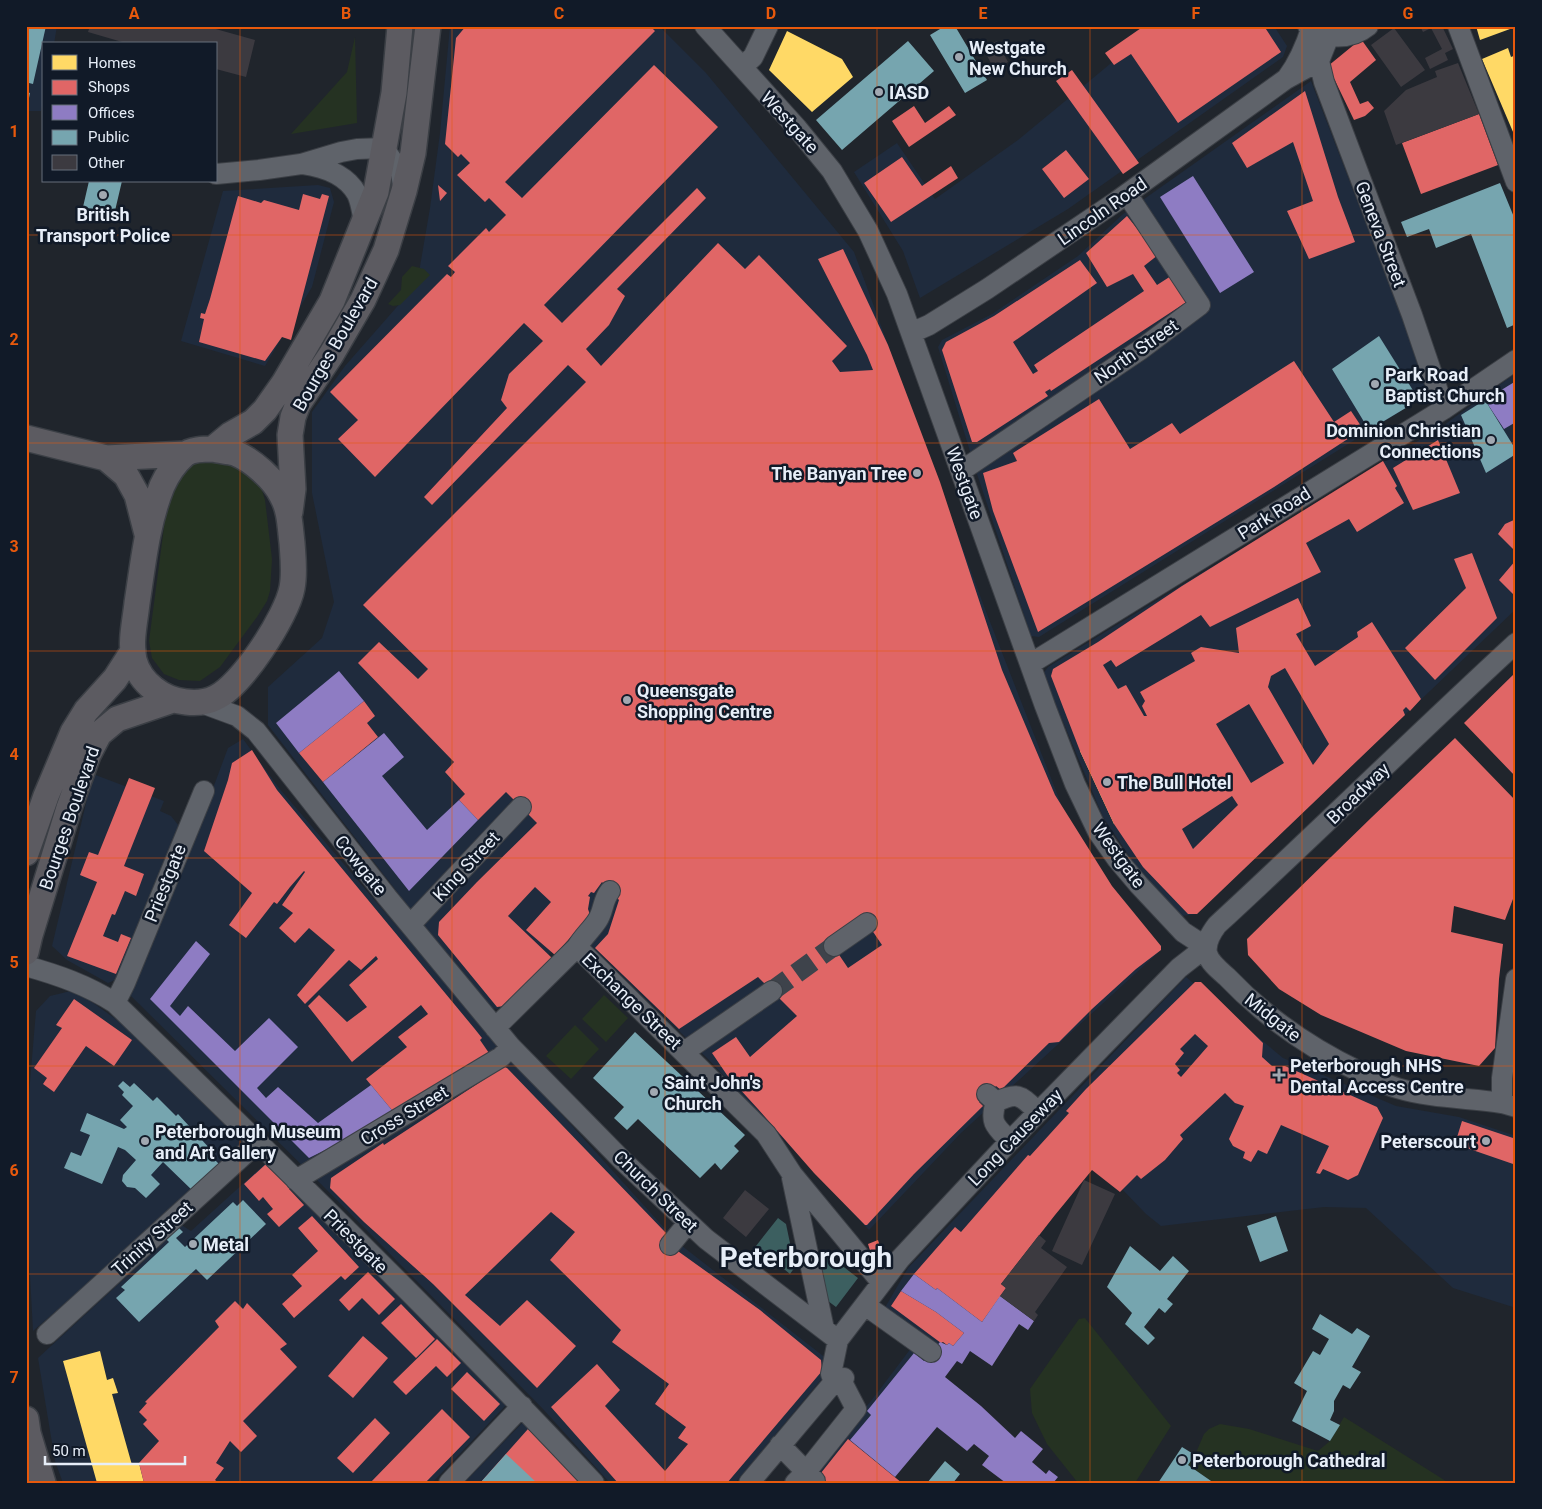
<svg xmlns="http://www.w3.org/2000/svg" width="1542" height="1509" font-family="Roboto,sans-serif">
	<rect width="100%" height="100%" fill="#20252c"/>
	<path fill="#1f2b3d" d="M26 26H57L54 44H44V95L41 111H26Z
		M450 26H659L706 73 854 252 985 609 1065 814 1132 920 1160 951 961 1133 869 1230 708 1059 573 928 498 1009 490 1008 483 1003 268 725V687L322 638 334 602 312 493V412L345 366 417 284 430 208 440 133Z
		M1156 26H1274L1287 46 1283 57 1068 209 920 298 903 251 854 172 897 143 935 199 1018 140Z
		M1311 81 1429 387 1425 396 1039 637 1031 636 976 471 938 347 942 340 992 314 1078 256 1123 214Z
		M318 185 330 188 334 202 312 287 265 366 181 341 223 191Z
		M1516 373V609L1196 914 1182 916 1137 868 1103 817 1043 674 1048 667 1444 425Z
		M243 739 279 788 488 1033 677 1242 827 1359 825 1375 735 1483H610L543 1409 321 1184 129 994 203 815 228 748Z
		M93 774 164 801 160 811 171 816 179 826 117 979 108 983 67 960 52 946Z
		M1186 977 1283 1058 1396 1106 1459 1117 1516 1136V1308L1453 1288 1366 1208 1324 1207 1161 1226 1146 1214 1097 1163 953 1328 852 1465 800 1483 871 1401 918 1339 883 1311 908 1268Z
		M75 990 155 1047 241 1134 237 1154 33 1331 26 1202V1129L36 1011 50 996Z
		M268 1161 509 1402 432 1483H63L55 1461 38 1358 160 1246 162 1240 180 1224 191 1231Z
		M526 1419 586 1483H464Z"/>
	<path fill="#253222" d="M355 37 357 123 291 134 347 72Z
		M412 266 424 269 430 275 400 305 393 306 388 304 401 290 402 277Z
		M200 461H211L228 464 242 470 261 487 265 500 272 559 270 591 267 601 257 617 220 667 200 681 179 680 164 674 152 658 149 641 166 512C172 488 177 473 200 461Z
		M604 995 628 1018 606 1042 582 1019Z
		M575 1025 599 1049 571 1079 546 1056Z
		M1085 1318 1171 1426 1135 1483H1078L1047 1444 1032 1413 1030 1389 1079 1319Z
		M1344 1417 1449 1483H1214L1188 1465 1195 1455 1204 1434 1209 1429 1220 1424 1249 1429 1318 1451 1330 1441Z"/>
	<path fill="#3c5f60" d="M778 1218 786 1224 795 1267 790 1274 756 1246Z
		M823 1251 858 1278 836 1307 828 1301 818 1257Z"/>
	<path fill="#ffd966" d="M1476 26H1510V29L1480 40Z
		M787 31 842 59 853 77 812 112 769 70Z
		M1508 48 1511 57 1516 55V139L1482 59Z
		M1101 742 1134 813 1114 824 1080 751Z
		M100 1351 107 1380 113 1378 118 1393 112 1394 132 1465 139 1463 144 1483H97L63 1361Z"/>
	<path fill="#e06666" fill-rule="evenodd" d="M466 26H650L655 31 505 182 522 198 654 65 718 127 544 305 562 323 697 188 706 198 617 289 625 296 609 325 586 349 601 366 718 243 745 269 759 255 847 346 832 361 840 372 873 370 867 355 818 259 843 249 888 345 940 482 1002 670 1055 795 1112 886 1161 946V950L1136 969 1092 1009 1059 1042 1049 1043 1001 1090 996 1086 979 1102 983 1106 914 1174 867 1225H865L814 1173 758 1109 727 1075 712 1053 736 1037 750 1057 797 1016 758 977 679 1029 595 948 608 934 619 900 602 882 594 893 591 892 588 896 590 897 588 909 590 915 555 955 526 930 551 902 535 887 508 916 552 958 504 1006 497 1007 438 935 439 922 477 882 537 823 506 792 478 820 459 800 465 794 445 772 454 762 358 663 379 642 418 679 428 669 363 605 586 382 568 365 432 505 424 497 507 408 501 400 509 374 543 341 524 323 375 477 338 439 358 420 330 392 447 274 451 277 455 272 448 266 486 228 489 232 506 215 489 198 485 202 457 175 470 163 461 154 458 157 445 144 456 38ZM863 917 882 945 848 968 829 940Z
		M1144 26H1264L1281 52 1178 123 1131 54 1114 65 1105 53Z
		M1361 39 1376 60 1350 82 1360 104 1368 101 1374 108 1365 116 1354 120 1328 66Z
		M1072 70 1139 163 1123 174 1056 81Z
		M1305 91 1338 197 1355 242 1309 259 1287 211 1313 201 1293 142 1247 168 1232 143Z
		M914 106 925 123 949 106 956 115 909 147 892 121Z
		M1479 114 1498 165 1421 194 1402 143Z
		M1066 150 1089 179 1064 198 1042 169Z
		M902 157 922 186 951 166 958 178 891 222 864 183Z
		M438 185 447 193 440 201Z
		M303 194 320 199 322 194 329 196 291 340 282 337 265 361 199 342 204 319 200 318 201 313 205 314 210 299 238 196 261 203 264 200 299 210Z
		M1127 216 1158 255 1144 266 1157 285 1171 276 1187 299 1185 303 1051 391 1050 389 1045 392 1048 396 977 442H972L942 350 946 342 994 316 1080 260 1097 283 1013 342 1033 374 1038 371 1034 365 1144 291 1133 274 1107 287 1086 253Z
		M1294 361 1334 422 1351 411 1363 429 1274 487 1038 632 993 511 983 473 1017 461 1013 453 1099 399 1130 449 1172 423 1180 434Z
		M1438 440 1460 493 1413 510 1393 468Z
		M1383 461 1397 486 1395 488 1404 503 1357 532 1349 519 1306 543 1321 572 1210 627 1201 615 1116 667 1111 660 1103 665 1118 689 1126 685 1144 716H1147L1142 706 1145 701 1140 692 1195 661 1191 653 1201 647 1239 653 1236 628 1298 598 1311 626 1296 634 1315 666 1358 637 1357 632 1372 622 1421 699 1410 711 1406 707 1403 710 1405 715 1197 914H1188L1143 867 1114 824 1080 751 1051 676 1053 669 1098 642 1182 586ZM1285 668 1329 744 1313 765 1268 687 1271 676ZM1249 704 1284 763 1251 783 1216 724ZM1232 796 1238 805 1193 849 1182 829Z
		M1516 519V552L1498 534 1505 524Z
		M1472 553 1497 618 1435 680 1405 648 1466 588 1454 559Z
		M1516 560V591L1513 594 1499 580Z
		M1516 672V777L1464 723Z
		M364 701 375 716 367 723 378 737 323 782 299 753Z
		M1455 738 1516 801V891L1505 920 1454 906 1451 932 1503 944 1499 979 1495 1048 1479 1066 1406 1051 1321 1015 1279 989 1248 955 1247 939 1372 817Z
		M252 750 277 790 474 1028 482 1038 480 1040 491 1056 396 1115 366 1079 407 1047 398 1037 428 1014 421 1005 352 1062 308 1006 319 995 347 1022 367 1007 349 985 378 959 376 956 361 970 349 960 305 1004 297 995 335 950 309 928 295 943 279 928 293 913 282 905 305 872 304 871 290 887 277 904 274 902 246 938 229 925 252 893 204 851 228 780 232 763Z
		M129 778 155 788 124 866 144 874 136 896 125 891 115 915 112 914 103 936 118 942 121 934 131 938 116 974 67 956 97 882 80 875 89 852 98 855Z
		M1195 982H1201L1263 1043 1262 1057 1272 1066H1285L1377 1107 1383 1118 1358 1175 1348 1180 1323 1169 1320 1174 1316 1173 1329 1146 1281 1125 1267 1154 1258 1150 1251 1162 1243 1158 1245 1152 1233 1146 1229 1139 1244 1106 1235 1103 1225 1093 1180 1135 1183 1139 1165 1160 1141 1179 1137 1175 1120 1192 1092 1170 1055 1215 1001 1284 1006 1288 982 1322 937 1288 936 1290 914 1274 955 1227 961 1232 1028 1155 1030 1156 1069 1113 1066 1111 1086 1089ZM1195 1034 1208 1046 1181 1077 1177 1073 1180 1070 1175 1064 1184 1053 1180 1049Z
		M74 999 132 1040 114 1066 86 1046 54 1092 43 1084 47 1078 34 1068 62 1028 56 1025Z
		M502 1066 507 1068 665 1232 671 1239 668 1244 760 1310 821 1360 822 1371 727 1483H618L551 1407 597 1364 620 1390 605 1406 665 1471 688 1444 678 1438 686 1427 655 1404 669 1384 612 1342 621 1330 550 1260 575 1232 551 1212 465 1295 500 1326 527 1300 576 1346 537 1388 433 1284 364 1222 330 1188 331 1178 383 1143 384 1145 494 1073 493 1072Z
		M1462 1121 1516 1139V1165L1455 1144Z
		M266 1164 278 1176 281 1174 292 1186 289 1189 304 1205 279 1227 267 1214 273 1209 263 1197 259 1201 244 1184Z
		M312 1216 359 1267 345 1280 341 1276 294 1318 282 1304 302 1286 292 1275 318 1251 298 1228Z
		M878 1240 885 1263 875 1267 868 1244Z
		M368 1272 395 1299 379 1315 362 1298 349 1311 339 1300Z
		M901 1291 936 1312 964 1333 953 1346 949 1343 947 1345 943 1342 941 1343 891 1306Z
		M235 1301 243 1309 247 1303 287 1344 280 1349 297 1367 243 1421 257 1436 241 1452 230 1441 216 1463 224 1468 215 1480 219 1483H144L139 1463 159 1441 143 1424 147 1420 139 1412 147 1403 145 1402 219 1327 215 1321Z
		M401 1304 435 1339 416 1358 381 1323Z
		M363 1336 388 1358 353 1398 328 1376Z
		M437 1339 461 1363 447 1377 436 1366 406 1395 393 1382Z
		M467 1372 500 1404 484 1421 451 1389Z
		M442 1409 470 1437 425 1483H370Z
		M375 1418 390 1433 353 1473 337 1458Z
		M528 1429 580 1483 481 1482Z
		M848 1439 902 1483H813Z"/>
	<path fill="#8e7cc3" d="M1193 176 1254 272 1220 293 1160 197Z
		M1516 381V422L1504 429 1485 400Z
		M339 671 364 701 299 753 276 723Z
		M384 733 404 757 382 776 427 830 459 800 478 820 409 891 323 782Z
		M196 941 210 954 170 1006 180 1016 188 1006 235 1051 269 1018 298 1047 257 1088 266 1098 278 1087 318 1123 371 1085 396 1115 309 1158 150 999Z
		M914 1274 936 1290 937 1288 982 1322 1000 1296 1034 1321 1028 1330 1019 1324 992 1366 970 1351 962 1364 957 1361 945 1377 981 1406 1015 1438 1021 1431 1043 1449 1032 1462 1046 1474 1049 1470 1058 1477 1054 1482 1055 1483H1006L982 1465 989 1456 974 1444 967 1451 937 1427 895 1477 850 1440 871 1415 867 1411 914 1353 924 1361 940 1342 947 1345 949 1343 953 1346 964 1333 936 1312 901 1291Z"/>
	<path fill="#76a5af" d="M26 26H46L33 84 29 83 27 91Z
		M945 26H955L987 80 965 93 930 35Z
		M908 41 934 71 842 150 816 120Z
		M26 92 30 93 27 108 26 107Z
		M89 181H122L114 215 83 207Z
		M1500 183 1516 222V324L1507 328 1471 234 1436 248 1429 229 1407 237 1401 222Z
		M1379 336 1419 400 1369 430 1332 369Z
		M1485 400 1516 450V454L1486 473 1461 415Z
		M635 1032 745 1135 734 1146 739 1151 721 1170 715 1163 700 1178 638 1119 627 1130 614 1118 624 1107 593 1078Z
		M123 1081 130 1087 134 1083 153 1101 157 1097 176 1116 178 1114 212 1151 209 1154 221 1166 194 1192 163 1162 151 1175 160 1184 146 1198 135 1188 127 1187 122 1181 123 1175 136 1160 125 1150 118 1147 102 1184 64 1168 71 1152 81 1156 90 1135 80 1131 87 1113 124 1129 127 1127 120 1120 133 1106 122 1095 124 1092 118 1086Z
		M243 1200 266 1224 207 1280 196 1269 139 1322 116 1298 125 1290 121 1287 169 1242 165 1238 177 1226 183 1232 176 1238 185 1247 233 1202 237 1206Z
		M1276 1216 1288 1251 1260 1262 1247 1226Z
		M1130 1246 1160 1271 1173 1256 1189 1271 1167 1299 1173 1304 1165 1313 1159 1308 1144 1327 1155 1338 1148 1345 1125 1324 1132 1313 1107 1287Z
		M1320 1314 1352 1334 1357 1328 1370 1336 1352 1367 1361 1372 1350 1389 1343 1385 1334 1401V1411L1330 1420 1340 1425 1330 1441 1292 1421 1307 1391 1294 1383 1313 1351 1320 1355 1329 1339 1312 1329Z
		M1182 1447 1195 1455 1188 1465 1214 1483H1158Z
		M506 1454 537 1483 481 1482Z
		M945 1461 960 1474 953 1483H927Z"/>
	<path fill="#3c3a40" d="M90 26H205L255 40 246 77 216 69V44H129L88 32Z
		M1420 26H1442L1453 49 1445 53 1448 60 1430 69 1425 58 1442 49 1431 28 1423 32Z
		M1394 28 1425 70 1401 87 1371 45Z
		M997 41 1008 62 994 69 983 48Z
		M1458 63 1479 114 1396 145 1384 111 1406 90 1437 77 1435 71Z
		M1084 1180 1115 1194 1082 1265 1052 1251Z
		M745 1190 769 1209 746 1237 723 1218Z
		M1039 1235 1046 1241 1041 1248 1067 1267 1035 1312 1038 1315 1034 1321 1000 1296 1006 1288 1001 1284Z"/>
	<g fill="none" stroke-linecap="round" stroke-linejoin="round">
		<path stroke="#3e434b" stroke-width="20" stroke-dasharray="20 10" stroke-linecap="butt" d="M772 991 834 946"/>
		<g stroke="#3b3f45" stroke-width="22">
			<path id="minor" d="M705 26 797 128 832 171 868 231 897 294 1045 706 1075 784 1098 832 1117 859 1139 885 1183 932 1206 947
				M1308 26C1325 40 1351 40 1368 26
				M1458 26 1516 182
				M1319 61 1324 82 1412 315 1444 409
				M742 67 753 57 768 26
				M1287 78C1299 62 1306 45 1312 26
				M303 164C324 167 346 174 357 194 361 202 362 213 364 221
				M216 174 259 170 301 164 341 152 357 149 384 148 401 173 404 191
				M911 333 929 325 987 289 1117 201 1286 79 1319 61 1329 36 1331 26
				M961 471 1140 350 1200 305 1127 194
				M1516 643C1415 736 1318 832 1217 925 1211 933 1205 942 1207 953 1209 962 1219 970 1226 976 1264 1016 1308 1047 1358 1071 1370 1077 1384 1084 1397 1088 1430 1098 1468 1098 1502 1103L1516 1107
				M1030 664 1444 409 1516 360
				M199 702 237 716 256 731 387 897 511 1047 623 1161 706 1239 838 1340
				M410 925 521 807
				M834 946 867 923
				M577 947 766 1134 792 1174 881 1282
				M26 966C58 975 87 985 115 1003 277 1160 439 1318 594 1483
				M115 1003 125 983 204 791
				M495 1028 577 947C583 937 591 930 597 921 604 911 602 901 610 891
				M684 1052 772 991
				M987 1094 996 1102C1019 1091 1021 1096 1038 1112
				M996 1102C989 1123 996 1127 1010 1141
				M1502 1103V1078L1516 979
				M792 1178 824 1329
				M296 1180 501 1057 511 1047
				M670 1245 688 1223
				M865 1305 931 1352
				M47 1334 258 1142
				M834 1382 831 1374 838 1340 900 1259 1010 1141 1179 968 1206 947
				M780 1445 815 1481
				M449 1483 522 1406
				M749 1483 834 1382H842L844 1378
				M795 1483 806 1472 856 1409 842 1382"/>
		</g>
		<g stroke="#3b3f45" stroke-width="28">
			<path id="major" d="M26 438 106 458 185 454
				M213 449C220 451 228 451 235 453 252 460 274 479 282 496 290 510 290 527 292 543 293 558 295 573 292 588 287 616 241 687 215 698 207 702 195 703 186 702 163 700 140 683 134 660 130 641 135 622 137 603 143 564 147 523 162 486 167 475 175 463 184 455 191 449 204 449 213 449Z
				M213 449 230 435 253 422 265 410 284 383 332 301 376 192 394 93 400 26
				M106 458 126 475 137 495 147 534
				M290 512 293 489 290 435 293 417 298 404 331 355 363 300 386 250 404 191 413 153 428 26
				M26 853 46 796 73 732 86 711 115 679 133 651
				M26 952 30 935 69 808 88 755 99 734 117 719 173 700
				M26 1419 28 1433 43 1483"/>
		</g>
		<use href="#minor" stroke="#5f636a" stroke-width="20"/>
		<use href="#major" stroke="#5c5b61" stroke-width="25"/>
	</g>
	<path fill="none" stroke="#e8590c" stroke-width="1" stroke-opacity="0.55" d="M240 26V1483M452 26V1483M665 26V1483M877 26V1483M1090 26V1483M1302 26V1483M26 235H1516M26 443H1516M26 651H1516M26 858H1516M26 1066H1516M26 1274H1516"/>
	<g fill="#a1a8b1" stroke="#111a28" stroke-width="2">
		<circle cx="959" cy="57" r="5"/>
		<circle cx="879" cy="92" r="5"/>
		<circle cx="103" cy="195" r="5"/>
		<circle cx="1375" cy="384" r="5"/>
		<circle cx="1491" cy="440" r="5"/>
		<circle cx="917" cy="473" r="5"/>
		<circle cx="627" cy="700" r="5"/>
		<circle cx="1107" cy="782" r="5"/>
		<path d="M1276.5 1067.5h5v5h5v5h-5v5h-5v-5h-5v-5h5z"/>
		<circle cx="654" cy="1092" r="5"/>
		<circle cx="145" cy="1141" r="5"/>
		<circle cx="1486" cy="1141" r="5"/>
		<circle cx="193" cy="1244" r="5"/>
		<circle cx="1182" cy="1460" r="5"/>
	</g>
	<g text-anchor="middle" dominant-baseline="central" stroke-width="5" stroke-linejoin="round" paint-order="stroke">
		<g font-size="18" font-weight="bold" fill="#e7eef8" stroke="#111a28" text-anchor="start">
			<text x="969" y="47">Westgate<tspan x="969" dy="21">New Church</tspan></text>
			<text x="889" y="92">IASD</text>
			<text x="103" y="214" text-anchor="middle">British<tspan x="103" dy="21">Transport Police</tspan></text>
			<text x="1385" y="374">Park Road<tspan x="1385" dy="21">Baptist Church</tspan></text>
			<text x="1481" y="430" text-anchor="end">Dominion Christian<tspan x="1481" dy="21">Connections</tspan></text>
			<text x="907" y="473" text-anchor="end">The Banyan Tree</text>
			<text x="637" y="690">Queensgate<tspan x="637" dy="21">Shopping Centre</tspan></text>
			<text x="1117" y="782">The Bull Hotel</text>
			<text x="1290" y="1065">Peterborough NHS<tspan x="1290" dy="21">Dental Access Centre</tspan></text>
			<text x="664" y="1082">Saint John's<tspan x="664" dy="21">Church</tspan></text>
			<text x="155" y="1131">Peterborough Museum<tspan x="155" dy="21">and Art Gallery</tspan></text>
			<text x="1476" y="1141" text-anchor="end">Peterscourt</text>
			<text x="203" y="1244">Metal</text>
			<text x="1192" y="1460">Peterborough Cathedral</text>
		</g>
		<g font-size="18" fill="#e7eef8" stroke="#111a28">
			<text transform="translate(790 122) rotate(48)">Westgate</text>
			<text transform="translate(1102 211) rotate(-35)">Lincoln Road</text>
			<text transform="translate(1381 234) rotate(69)">Geneva Street</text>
			<text transform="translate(335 344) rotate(-60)">Bourges Boulevard</text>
			<text transform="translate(1136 351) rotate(-35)">North Street</text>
			<text transform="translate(965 483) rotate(70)">Westgate</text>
			<text transform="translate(1274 513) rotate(-32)">Park Road</text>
			<text transform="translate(1358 793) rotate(-44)">Broadway</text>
			<text transform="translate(69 818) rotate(-71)">Bourges Boulevard</text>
			<text transform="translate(1119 855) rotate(54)">Westgate</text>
			<text transform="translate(361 865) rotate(51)">Cowgate</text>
			<text transform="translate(466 866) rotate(-47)">King Street</text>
			<text transform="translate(165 883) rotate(-68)">Priestgate</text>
			<text transform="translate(632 1001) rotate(44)">Exchange Street</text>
			<text transform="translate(1273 1017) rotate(38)">Midgate</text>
			<text transform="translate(404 1115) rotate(-31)">Cross Street</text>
			<text transform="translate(1015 1137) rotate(-46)">Long Causeway</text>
			<text transform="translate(656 1191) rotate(44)">Church Street</text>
			<text transform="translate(152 1238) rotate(-42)">Trinity Street</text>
			<text transform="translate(356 1241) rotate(45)">Priestgate</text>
		</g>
		<g font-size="28" font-weight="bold" fill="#e7eef8" stroke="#111a28">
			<text x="806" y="1257">Peterborough</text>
		</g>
	</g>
	<rect width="1542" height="1509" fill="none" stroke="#111a28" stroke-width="55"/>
	<rect x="42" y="42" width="175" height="140" fill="#111a28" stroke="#676f7b"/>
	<rect x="52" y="55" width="25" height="15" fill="#ffd966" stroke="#676f7b"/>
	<text x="88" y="68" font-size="15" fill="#e7eef8">Homes</text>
	<rect x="52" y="80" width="25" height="15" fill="#e06666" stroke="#676f7b"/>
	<text x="88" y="92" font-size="15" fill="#e7eef8">Shops</text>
	<rect x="52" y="105" width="25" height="15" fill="#8e7cc3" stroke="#676f7b"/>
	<text x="88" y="118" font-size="15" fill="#e7eef8">Offices</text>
	<rect x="52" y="130" width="25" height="15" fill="#76a5af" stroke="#676f7b"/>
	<text x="88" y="142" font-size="15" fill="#e7eef8">Public</text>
	<rect x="52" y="155" width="25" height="15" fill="#3c3a40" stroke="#676f7b"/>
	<text x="88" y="168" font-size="15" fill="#e7eef8">Other</text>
	<path d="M45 1456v8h140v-8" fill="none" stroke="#e7eef8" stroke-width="2.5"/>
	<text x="52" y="1456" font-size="15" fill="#e7eef8" stroke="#111a28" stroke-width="4" paint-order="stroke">50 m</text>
	<rect x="28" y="28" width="1486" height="1454" fill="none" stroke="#e8590c" stroke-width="2"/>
	<g font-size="16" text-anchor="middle" font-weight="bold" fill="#e8590c">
		<text x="134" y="19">A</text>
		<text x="346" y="19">B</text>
		<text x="559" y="19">C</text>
		<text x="771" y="19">D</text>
		<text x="983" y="19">E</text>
		<text x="1196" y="19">F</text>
		<text x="1408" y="19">G</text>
		<text x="14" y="137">1</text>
		<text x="14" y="345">2</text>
		<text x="14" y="552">3</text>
		<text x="14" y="760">4</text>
		<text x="14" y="968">5</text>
		<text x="14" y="1176">6</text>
		<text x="14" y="1383">7</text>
	</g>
</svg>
